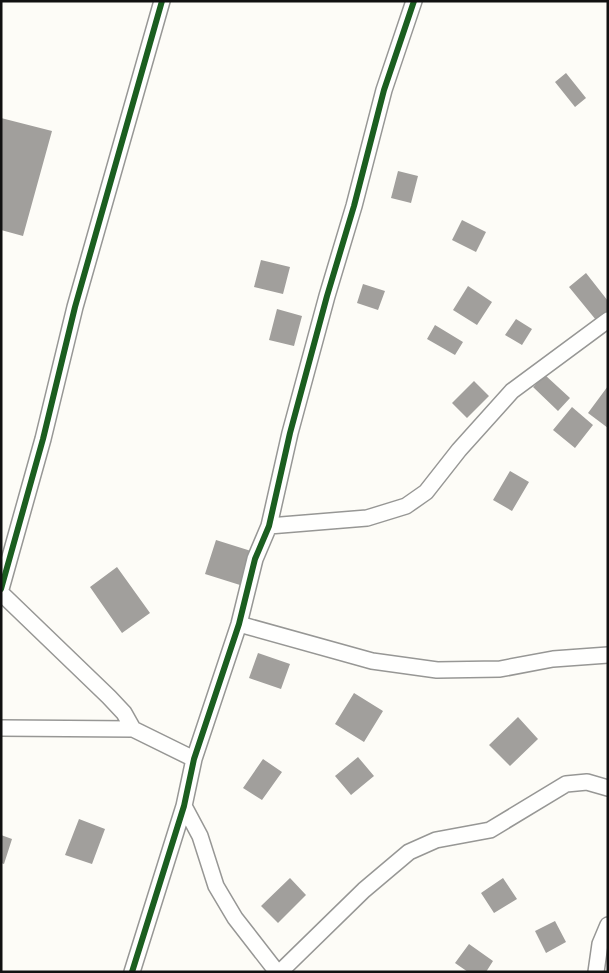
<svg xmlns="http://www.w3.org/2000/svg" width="609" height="973" font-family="'Times New Roman',serif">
	<rect width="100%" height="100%" fill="#fdfcf7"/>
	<path fill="#a19f9c" d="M566 73 586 98 575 107 555 82Z
		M1 118 52 131 23 236 1 230Z
		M398 171 418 176 411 203 391 198Z
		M462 220 486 232 476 252 452 240Z
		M261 260 290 267 283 294 254 287Z
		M586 273 608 301V311L596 320 569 287Z
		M363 284 385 291 378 310 357 303Z
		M468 286 492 302 477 325 453 310Z
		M277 309 302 316 294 346 269 340Z
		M516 319 532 329 522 345 505 335Z
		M435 325 463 342 455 355 427 339Z
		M545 375 570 398 558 411 533 387Z
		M474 381 489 396 467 418 452 403Z
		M608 386V428L588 413Z
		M572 407 593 425 575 448 553 430Z
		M510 471 529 482 512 511 493 500Z
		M216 540 251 551 240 585 205 574Z
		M117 567 150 613 122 633 90 587Z
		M258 653 290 664 281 689 249 678Z
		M354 693 383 711 364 742 335 724Z
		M518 717 538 739 510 766 489 745Z
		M358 757 374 776 351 795 335 776Z
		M263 759 282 772 262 800 243 788Z
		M79 819 105 829 92 864 65 855Z
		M1 835 12 839 4 864 1 863Z
		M290 878 306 895 278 923 261 906Z
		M503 878 517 899 494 913 481 893Z
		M555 921 566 942 546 953 535 931Z
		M469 944 493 961 486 972H468L455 963Z"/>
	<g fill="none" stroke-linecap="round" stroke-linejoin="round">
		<g stroke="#979795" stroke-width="18">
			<path id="minor" d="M269 526 367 518 406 506 426 492 459 450 512 391 608 320
				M1 589 43 439 75 307 162 1
				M1 593 109 697 124 713 133 729
				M239 624 372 661 437 670 500 669 553 659 608 655
				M1 728 133 729 194 759
				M184 806 200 836 216 886 235 918 277 972
				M132 972 184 806 194 759 239 624 255 559 269 526 290 433 327 296 354 206 384 90 414 1
				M280 972 364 890 409 852 436 840 490 830 566 784 587 782 608 788
				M596 972 600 944 608 925"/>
		</g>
		<use href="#minor" stroke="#fffffe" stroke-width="15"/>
		<g stroke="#fff" stroke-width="9">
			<path id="cycleway" d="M1 589 43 439 75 307 162 1
				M132 972 184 806 194 759 239 624 255 559 269 526 290 433 327 296 354 206 384 90 414 1"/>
		</g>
		<use href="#cycleway" stroke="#1b5e20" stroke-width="6"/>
	</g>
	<rect width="609" height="973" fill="none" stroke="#111111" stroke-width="5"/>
</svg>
